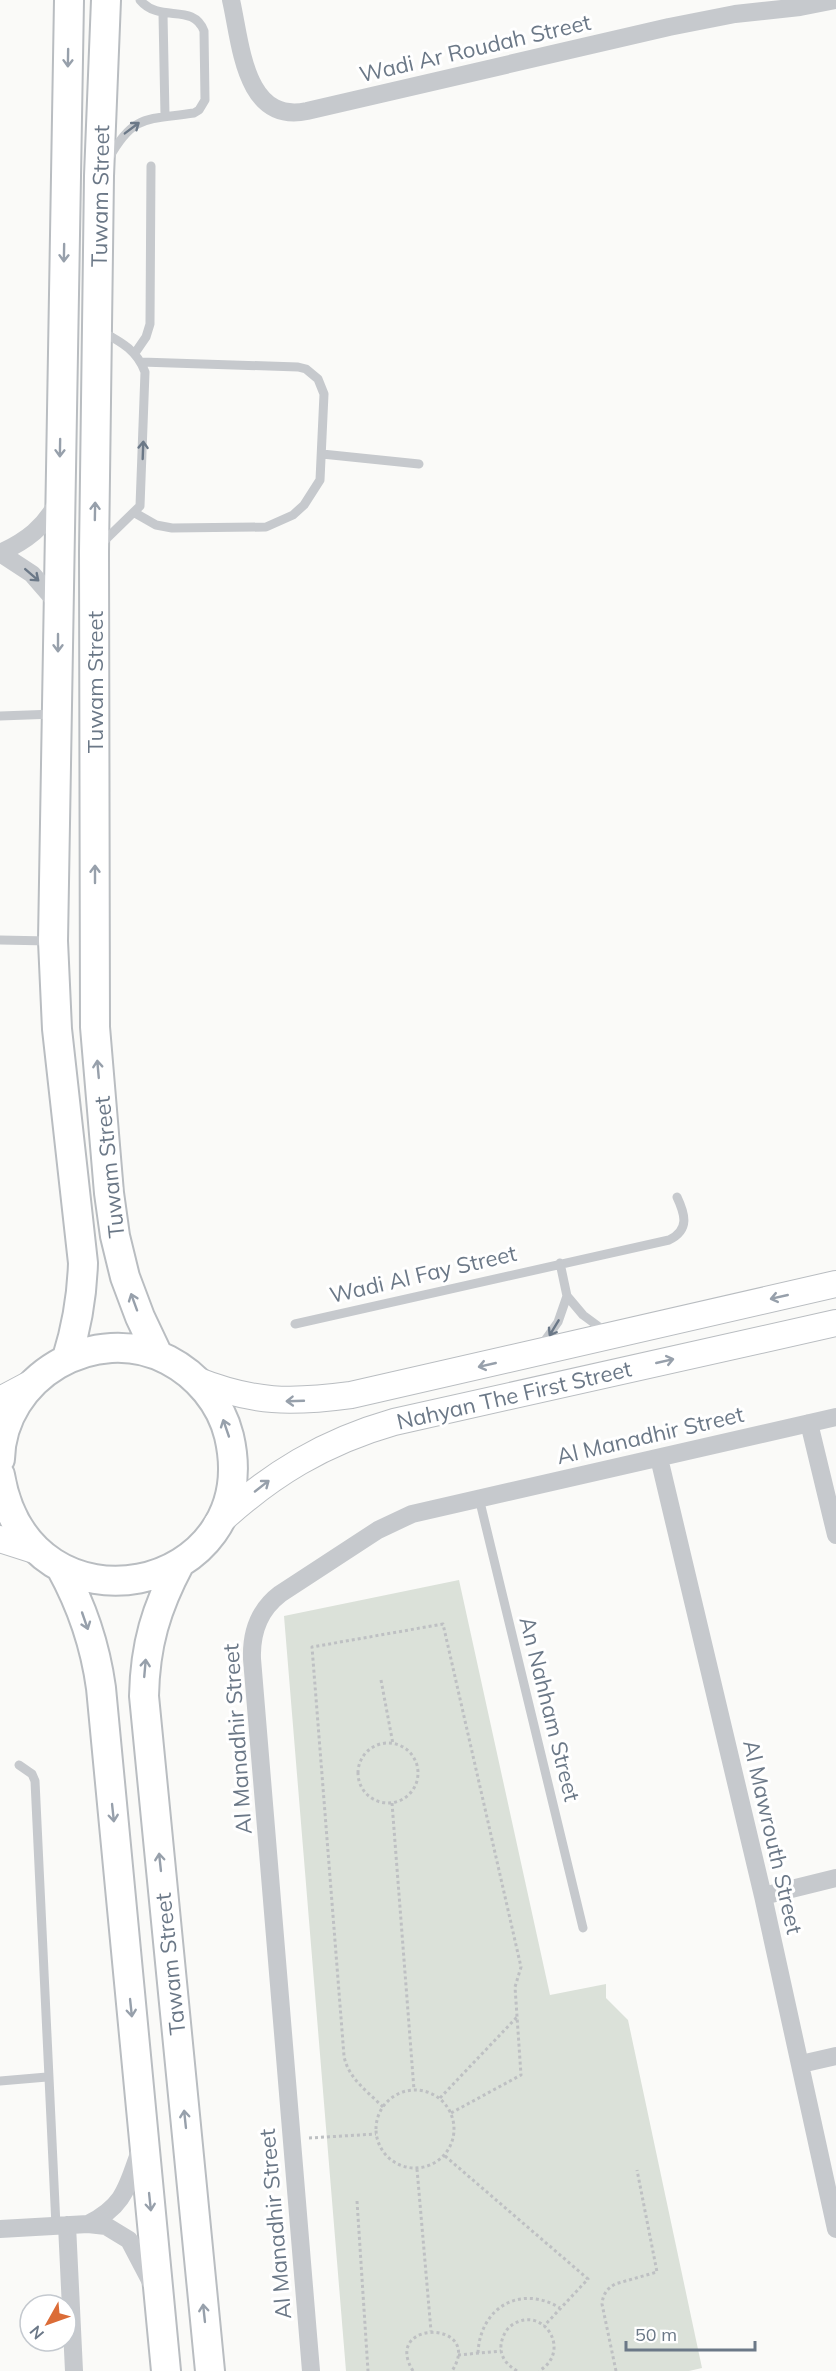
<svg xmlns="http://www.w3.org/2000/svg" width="836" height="2371" font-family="Mulish,sans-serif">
	<rect width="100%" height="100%" fill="#fafaf8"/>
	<path fill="#dbe1d9" d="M459 1580 550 1995 606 1984V1998L628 2020 702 2368 689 2371H346L284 1616Z"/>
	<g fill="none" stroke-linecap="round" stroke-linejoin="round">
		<g stroke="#b9bdc1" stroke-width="28">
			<path id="secondary" d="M196 1380C254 1403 291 1403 351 1395L836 1284
				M0 1400 32 1383
				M217 1524C271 1474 324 1442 394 1422L836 1323
				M0 1539 37 1551"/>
		</g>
		<g stroke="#b9bdc1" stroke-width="32">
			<path id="primary" d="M106 0 99 176 94 552 95 1027 109 1193 115 1236 125 1277 140 1317 158 1355
				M67 1358C77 1326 82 1296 83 1263L57 1029 53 941 69 0
				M0 1459C2 1377 95 1322 168 1360 197 1375 221 1403 229 1436 266 1594 29 1645 0 1475
				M180 1563C156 1608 145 1645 144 1696L210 2371
				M61 1568C82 1606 95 1644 101 1688L166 2371"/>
		</g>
		<path stroke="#bec0c3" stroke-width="3" stroke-dasharray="3 3" stroke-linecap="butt" d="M381 1680 393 1744
			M358 1773a30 30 0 1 1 60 0a30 30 0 1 1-60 0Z
			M392 1803 414 2090
			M376 2129a39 39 0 1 1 78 0a39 39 0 1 1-78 0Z
			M440 2098 517 2017
			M383 2107C367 2091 348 2078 344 2056L312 1647 443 1624 521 1967 515 1987 521 2075 451 2113
			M309 2138 376 2134
			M445 2156 588 2279 544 2326
			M417 2169 431 2331
			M357 2201 368 2371
			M478 2353C480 2307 521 2284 560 2308
			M458 2355 501 2351
			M413 2371C381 2319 485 2320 452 2371
			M517 2371C507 2365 500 2357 501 2345 502 2337 506 2329 512 2325 543 2304 573 2351 539 2371
			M616 2371 602 2304C603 2294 607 2289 615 2284L657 2272 637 2170"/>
		<path stroke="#c6c9cd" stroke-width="9" d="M163 14 165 116
			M109 158C134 113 148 120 194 113L199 110 205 100 204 31C193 2 160 24 140 0
			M101 331C121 342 137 350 145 372L140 506 102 543
			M135 353 146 337 150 324 151 166
			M322 454 419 464
			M135 513 156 525 172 528 266 527 293 515 304 505 320 480 324 394 318 379 306 369 298 367 141 362
			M0 716 55 714
			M0 940 49 941
			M560 1263 567 1296 583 1315 606 1332
			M295 1324 669 1240C690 1230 685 1214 677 1197
			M541 1346 558 1322 567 1296
			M479 1498 583 1928
			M19 1765 32 1774 35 1781 56 2226
			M0 2081 47 2077"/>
		<path stroke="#c6c9cd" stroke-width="18" d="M231 0C241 43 244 124 307 111L669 27 735 14 800 7 835 0
			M0 553C26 541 45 527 58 501
			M0 553 32 574 58 604
			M809 1423 836 1535
			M659 1458 763 1896 836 2229
			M763 1896 836 1878
			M801 2064 836 2056
			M88 2224C126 2205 127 2186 141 2148
			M67 2225 74 2371
			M0 2229 88 2224 106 2226 129 2240 151 2282
			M311 2371 252 1659C251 1632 259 1610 280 1594L378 1530 412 1514 836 1417"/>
		<use href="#secondary" stroke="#fff" stroke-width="26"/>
		<use href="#primary" stroke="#fff" stroke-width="28"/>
	</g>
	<defs><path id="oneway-shaft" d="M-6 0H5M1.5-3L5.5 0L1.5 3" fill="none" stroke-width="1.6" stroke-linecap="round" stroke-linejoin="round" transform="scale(1.5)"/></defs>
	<g stroke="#97a0ab">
		<use href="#oneway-shaft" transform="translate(68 58) rotate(91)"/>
		<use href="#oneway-shaft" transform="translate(64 253) rotate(91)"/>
		<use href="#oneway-shaft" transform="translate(60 448) rotate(91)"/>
		<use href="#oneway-shaft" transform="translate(95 511) rotate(-89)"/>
		<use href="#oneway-shaft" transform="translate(58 643) rotate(90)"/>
		<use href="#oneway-shaft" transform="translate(95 874) rotate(-90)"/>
		<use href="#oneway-shaft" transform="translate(98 1069) rotate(-95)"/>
		<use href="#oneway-shaft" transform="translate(779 1297) rotate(167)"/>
		<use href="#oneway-shaft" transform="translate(134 1302) rotate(-110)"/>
		<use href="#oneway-shaft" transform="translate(665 1361) rotate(-13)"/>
		<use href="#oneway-shaft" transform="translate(487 1365) rotate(167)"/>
		<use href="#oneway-shaft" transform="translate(295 1401) rotate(178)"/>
		<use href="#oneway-shaft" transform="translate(226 1428) rotate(-109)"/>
		<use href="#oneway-shaft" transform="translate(262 1486) rotate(-38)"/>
		<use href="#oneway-shaft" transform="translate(85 1621) rotate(71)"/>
		<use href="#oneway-shaft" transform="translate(145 1668) rotate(-85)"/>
		<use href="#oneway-shaft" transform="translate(113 1813) rotate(84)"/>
		<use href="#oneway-shaft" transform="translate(160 1862) rotate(-96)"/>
		<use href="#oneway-shaft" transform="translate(131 2008) rotate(84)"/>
		<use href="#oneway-shaft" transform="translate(185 2119) rotate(-96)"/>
		<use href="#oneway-shaft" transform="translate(150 2202) rotate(84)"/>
		<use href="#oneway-shaft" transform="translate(204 2313) rotate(-96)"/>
	</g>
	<g stroke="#6b7887">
		<use href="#oneway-shaft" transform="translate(132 128) rotate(-37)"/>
		<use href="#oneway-shaft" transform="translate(143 450) rotate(-88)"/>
		<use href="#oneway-shaft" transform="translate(32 575) rotate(41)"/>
		<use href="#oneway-shaft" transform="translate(554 1328) rotate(121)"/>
	</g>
	<g text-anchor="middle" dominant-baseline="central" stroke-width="6" stroke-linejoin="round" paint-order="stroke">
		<g font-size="22" fill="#6b7887" stroke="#fff">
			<text transform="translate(475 48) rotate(-13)">Wadi Ar Roudah Street</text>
			<text transform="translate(100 196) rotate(-89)">Tuwam Street</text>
			<text transform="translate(95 682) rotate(-90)">Tuwam Street</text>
			<text transform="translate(109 1167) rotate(-96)">Tuwam Street</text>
			<text transform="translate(423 1274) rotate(-13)">Wadi Al Fay Street</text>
			<text transform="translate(514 1395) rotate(-13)">Nahyan The First Street</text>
			<text transform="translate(650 1435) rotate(-13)">Al Manadhir Street</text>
			<text transform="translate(550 1709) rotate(76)">An Nahham Street</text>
			<text transform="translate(237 1739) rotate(-94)">Al Manadhir Street</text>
			<text transform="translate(773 1837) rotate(77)">Al Mawrouth Street</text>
			<text transform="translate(170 1964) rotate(-96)">Tawam Street</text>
			<text transform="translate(275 2224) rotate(-95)">Al Manadhir Street</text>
		</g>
	</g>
	<g transform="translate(48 2323) rotate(230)"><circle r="28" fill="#ffffff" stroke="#c4c9cf" stroke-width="1.5"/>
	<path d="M0-4.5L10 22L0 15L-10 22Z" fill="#db6c37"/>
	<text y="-9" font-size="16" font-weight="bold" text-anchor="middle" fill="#6b7887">N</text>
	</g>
	<path d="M626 2341v9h129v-9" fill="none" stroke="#6b7887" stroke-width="3"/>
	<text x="635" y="2341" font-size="18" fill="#6b7887" stroke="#ffffff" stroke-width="4.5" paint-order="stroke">50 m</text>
</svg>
